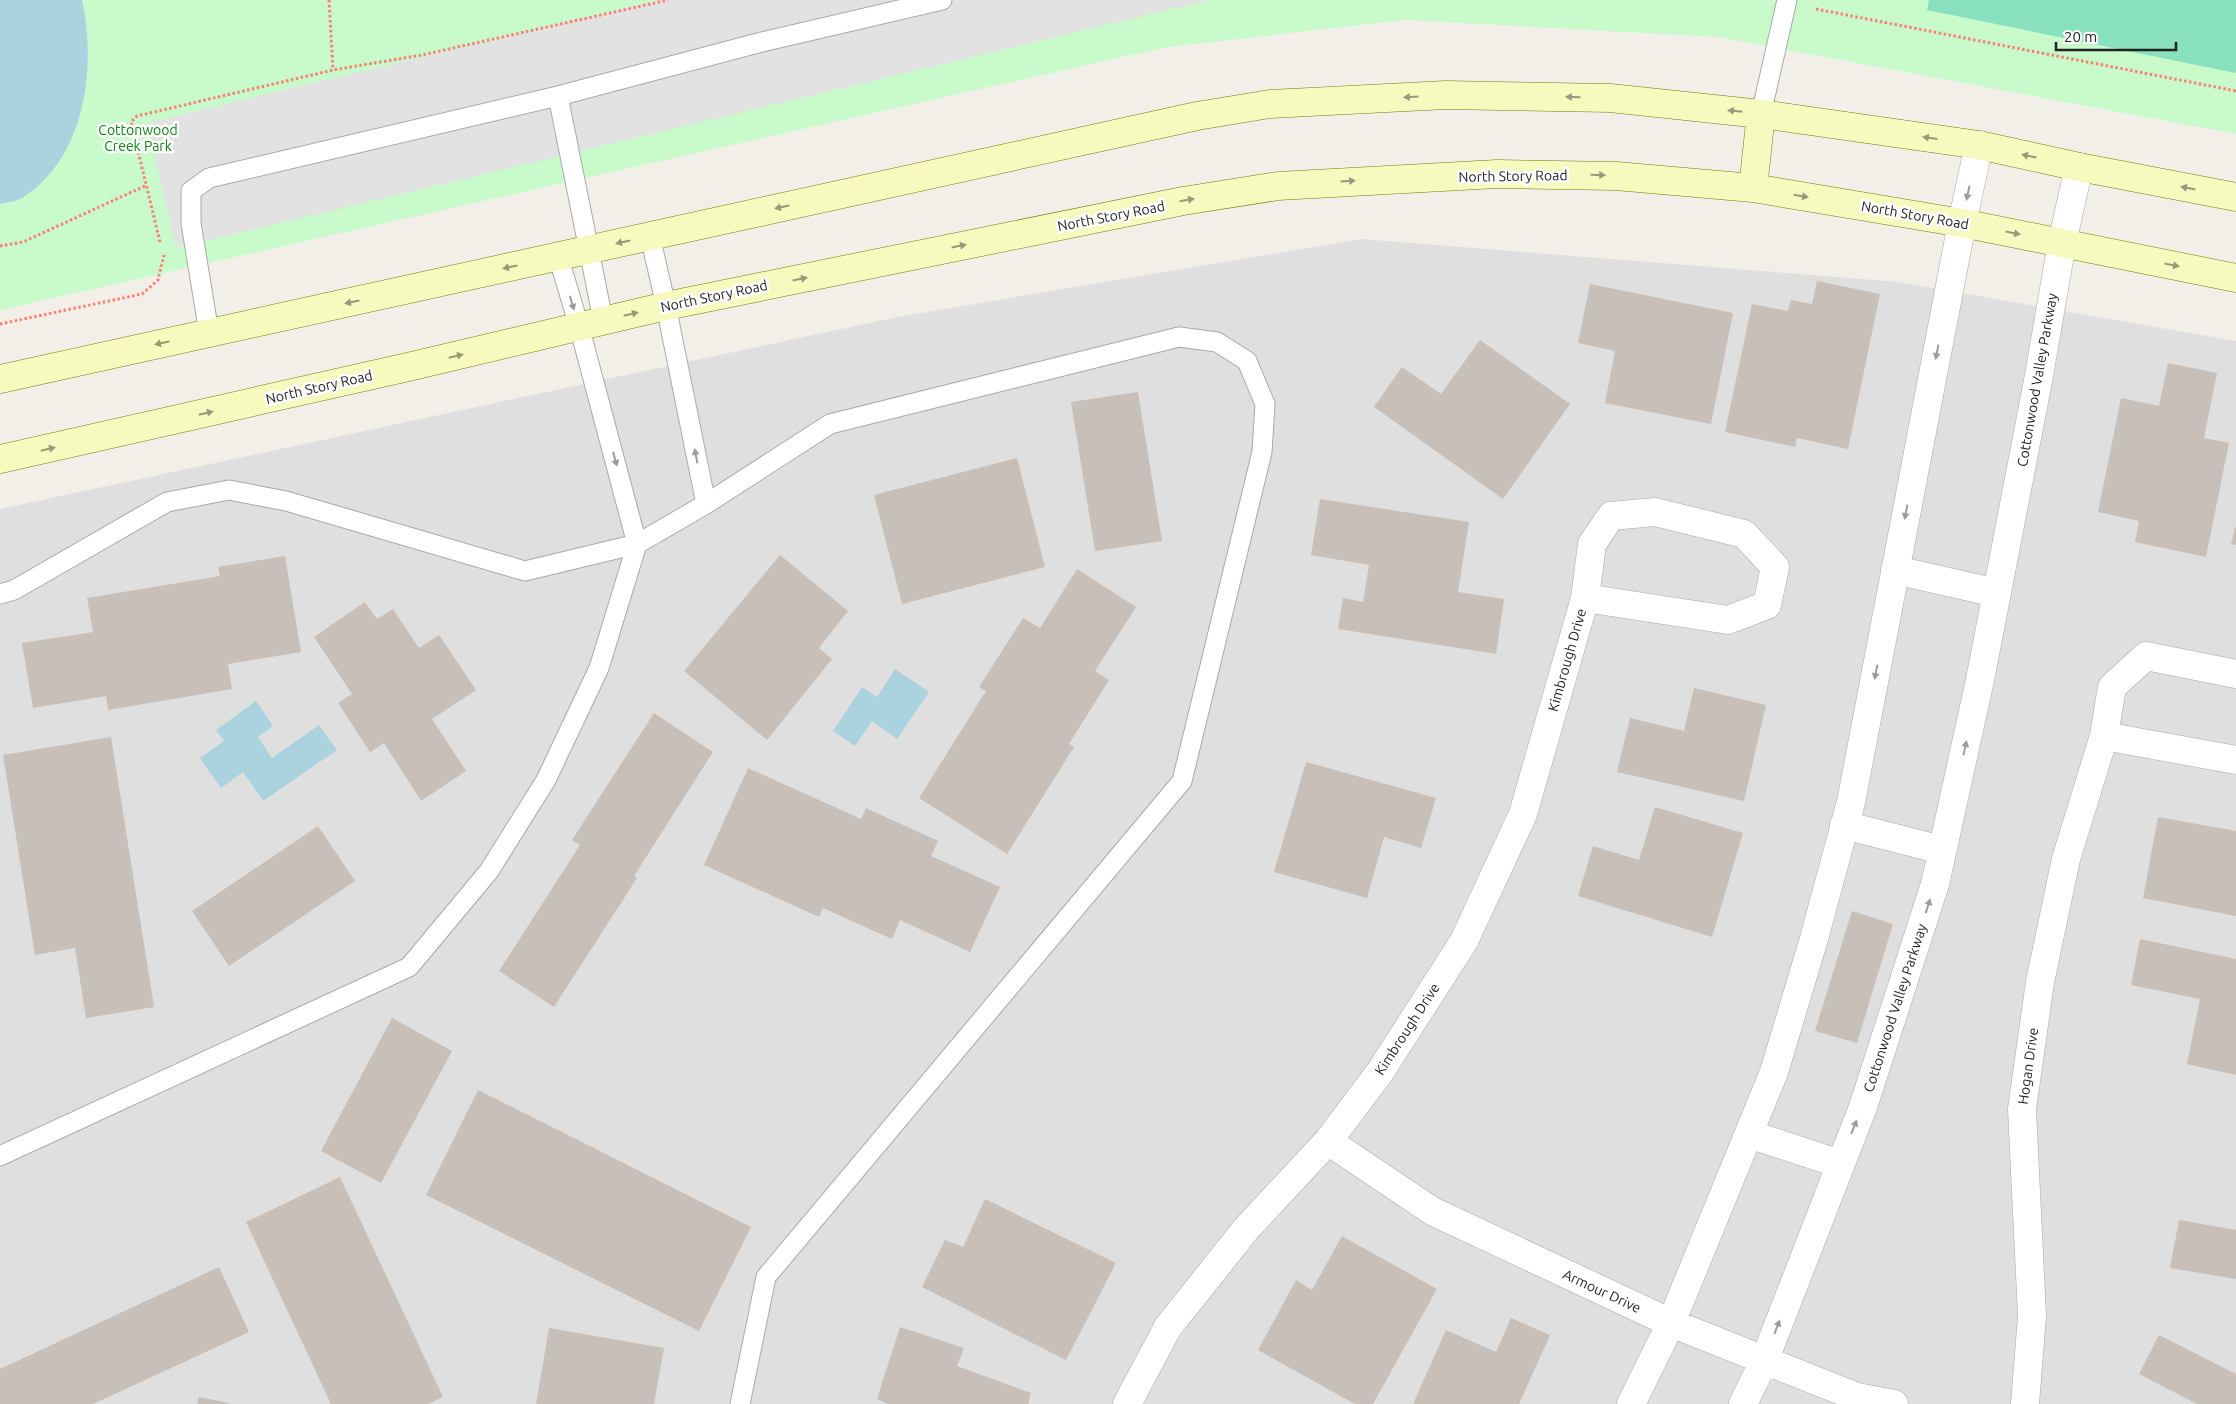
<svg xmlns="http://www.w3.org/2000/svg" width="2236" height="1404" font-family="Ubuntu,sans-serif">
	<rect width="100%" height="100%" fill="#f2efe9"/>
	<path fill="#e0dfdf" d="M1362 239 1898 282 2236 341V1404H0V509L897 317Z"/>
	<path fill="#c8facc" d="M0 0H2236V134L1718 37 1406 20 1167 47 0 310Z"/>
	<path fill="#88e0be" d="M1929 0H2236V73L1927 10Z"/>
	<path fill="#e2e2e2" d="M659 0H1210L176 248 147 123Z"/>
	<path fill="#aad3df" d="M0 0H82C97 67 85 159 22 198 16 202 7 202 0 204Z
		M895 669 929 692 897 739 872 721 855 746 833 731 862 687 877 697Z
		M256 701 273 726 258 737 272 758 319 725 337 750 263 801 243 772 221 788 200 758 224 741 216 730Z"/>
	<path fill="#c7bfb8" d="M1817 281 1880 294 1848 449 1797 438 1795 447 1725 432 1752 304 1788 311 1791 300 1812 304Z
		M1590 284 1733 313 1711 424 1605 403 1615 351 1578 343Z
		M1480 340 1570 404 1503 499 1374 407 1402 367 1441 394Z
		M2168 363 2217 373 2204 438 2229 443 2206 557 2135 542 2139 521 2098 512 2121 398 2159 406Z
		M1138 392 1162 541 1095 551 1071 402Z
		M1017 458 1045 567 902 604 874 495Z
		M1320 499 1469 522 1458 592 1504 599 1496 654 1338 629 1343 598 1363 602 1369 565 1311 555Z
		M2235 527H2236V545L2231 544Z
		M780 555 848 611 819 648 832 659 767 740 684 671Z
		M285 556 301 652 228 664 232 689 108 710 106 696 33 708 22 643 93 632 87 598 220 576 218 567Z
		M1077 569 1136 607 1095 671 1109 680 1069 744 1074 747 1007 854 919 798 986 691 979 687 1023 618 1040 628Z
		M365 602 377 619 393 609 419 648 439 635 476 690 432 719 466 771 421 801 384 743 370 752 338 703 352 694 314 637Z
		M1694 688 1766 705 1744 801 1617 772 1630 718 1684 731Z
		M654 713 713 752 634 876 637 878 554 1007 499 971 580 845 572 840Z
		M111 737 154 1007 86 1018 75 948 35 955 3 755Z
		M1306 762 1436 798 1421 848 1384 837 1367 898 1274 872Z
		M748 768 861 819 866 808 938 841 931 856 1000 887 970 952 900 920 892 939 823 908 819 917 704 865Z
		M1655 807 1743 833 1712 937 1578 896 1593 846 1639 860Z
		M2158 817 2236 831V916L2143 898Z
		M318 826 355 881 229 966 192 911Z
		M1852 911 1893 924 1857 1043 1815 1031Z
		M2140 939 2236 959V1075L2187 1064 2200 999 2131 985Z
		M392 1018 452 1051 381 1183 321 1151Z
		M478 1090 751 1227 699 1331 426 1195Z
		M340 1177 443 1397 428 1404H331L246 1222Z
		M985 1199 1116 1263 1066 1360 922 1287 945 1240 963 1247Z
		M2179 1220 2236 1230V1279L2170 1268Z
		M1342 1236 1437 1289 1373 1404H1355L1258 1350 1296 1280 1312 1290Z
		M219 1267 249 1332 93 1404H0V1369Z
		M1511 1318 1550 1335 1519 1404H1413L1446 1330 1496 1352Z
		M900 1327 964 1348 957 1366 1031 1393 1028 1404H888L877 1399Z
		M549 1328 664 1348 654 1404H536Z
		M2159 1335 2236 1374V1404H2197L2139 1374Z
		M199 1397 229 1403V1404H197Z"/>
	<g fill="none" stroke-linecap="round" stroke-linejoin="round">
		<g stroke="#a9a9a9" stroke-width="21">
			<path id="lane" d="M558 96 603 320
				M1761 114 1787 0
				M650 236 666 306 706 504
				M209 333 191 223V191L209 178 558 96 762 42 942 0
				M0 594 14 590 167 502 229 490 286 501 525 571 637 544 706 504 830 424 1179 337 1217 342 1247 361 1265 404 1262 452 1182 781 766 1277 740 1404
				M0 1156 409 967 489 871 546 780 599 668 637 544 579 326 558 256"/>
		</g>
		<g stroke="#a9a9a9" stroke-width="29">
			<path id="street" d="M1895 570 1997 593
				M2104 736 2236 760
				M1844 825 1942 850
				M1749 1134 1840 1164
				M1328 1141 1432 1211 1671 1323 1857 1397 1894 1404
				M1127 1404 1168 1327 1246 1229 1328 1141 1380 1072 1464 941 1523 814 1585 598 1592 544 1611 516 1655 512 1744 534 1775 567 1767 605 1728 620 1585 598
				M1631 1404 1671 1323 1774 1072 1813 942 1851 802 1962 223 1979 145
				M1743 1404 1765 1359 1863 1107 1935 884 1980 680 2038 381 2062 243 2079 167
				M2025 1404 2032 1316 2022 1109 2040 982 2066 859 2104 736 2112 687 2146 656 2236 674"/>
		</g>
		<g stroke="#707d05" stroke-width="29">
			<path id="secondary" d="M1753 188 1761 114
				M0 379 1197 116 1270 104 1446 95 1610 98 1761 114 1979 145 2079 167 2236 197
				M0 459 408 367 666 306 1183 201 1278 186 1497 174 1616 176 1753 188 1962 223 2236 278"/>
		</g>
		<path stroke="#fa8072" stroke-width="3" stroke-dasharray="2.5 2.5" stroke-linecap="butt" d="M329 0 333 70
			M1816 9 2236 91
			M160 242 131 122 137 116 333 70 422 55 668 0
			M0 246 23 242 147 185
			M0 324 142 294 158 280 164 255"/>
		<use href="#lane" stroke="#fff" stroke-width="19"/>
		<use href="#street" stroke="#fff" stroke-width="28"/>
		<use href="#secondary" stroke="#f7fabf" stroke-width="28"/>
	</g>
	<defs><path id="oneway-solid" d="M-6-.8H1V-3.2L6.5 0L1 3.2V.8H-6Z" transform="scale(1.25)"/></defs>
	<g fill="#979978">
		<use href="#oneway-solid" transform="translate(1411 97) rotate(177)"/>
		<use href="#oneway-solid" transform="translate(1573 97) rotate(-179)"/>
		<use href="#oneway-solid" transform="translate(1735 111) rotate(-174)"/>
		<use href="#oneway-solid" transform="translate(1930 138) rotate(-172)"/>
		<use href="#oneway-solid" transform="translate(2029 156) rotate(-168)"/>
		<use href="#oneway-solid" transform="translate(1598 175) rotate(1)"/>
		<use href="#oneway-solid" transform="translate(1348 181) rotate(-3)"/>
		<use href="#oneway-solid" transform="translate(2188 188) rotate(-169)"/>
		<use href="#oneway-solid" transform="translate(1801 196) rotate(9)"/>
		<use href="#oneway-solid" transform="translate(1187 200) rotate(-10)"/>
		<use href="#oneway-solid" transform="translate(782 207) rotate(168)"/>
		<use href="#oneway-solid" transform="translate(2013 233) rotate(11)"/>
		<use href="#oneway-solid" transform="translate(623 242) rotate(168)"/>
		<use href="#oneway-solid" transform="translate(959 246) rotate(-11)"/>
		<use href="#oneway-solid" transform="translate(2172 265) rotate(11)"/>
		<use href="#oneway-solid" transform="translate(510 267) rotate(168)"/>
		<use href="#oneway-solid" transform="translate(800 279) rotate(-11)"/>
		<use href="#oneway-solid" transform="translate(352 302) rotate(168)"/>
		<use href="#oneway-solid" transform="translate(631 314) rotate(-13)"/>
		<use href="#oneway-solid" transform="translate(162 343) rotate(168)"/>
		<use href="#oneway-solid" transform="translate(456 356) rotate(-13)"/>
		<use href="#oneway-solid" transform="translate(206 413) rotate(-13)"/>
		<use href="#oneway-solid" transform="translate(48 449) rotate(-13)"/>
	</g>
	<g fill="#9c9c9c">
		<use href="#oneway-solid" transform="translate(1968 193) rotate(102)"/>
		<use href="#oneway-solid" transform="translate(572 303) rotate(73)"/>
		<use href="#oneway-solid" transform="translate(1937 352) rotate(101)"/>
		<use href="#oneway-solid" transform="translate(696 456) rotate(-101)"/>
		<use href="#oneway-solid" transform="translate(615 459) rotate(75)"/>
		<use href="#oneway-solid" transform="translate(1906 512) rotate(101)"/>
		<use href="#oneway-solid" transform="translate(1876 672) rotate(101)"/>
		<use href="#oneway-solid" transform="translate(1965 748) rotate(-78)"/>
		<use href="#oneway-solid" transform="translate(1928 906) rotate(-72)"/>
		<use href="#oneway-solid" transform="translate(1854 1127) rotate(-68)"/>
		<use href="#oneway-solid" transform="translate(1777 1327) rotate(-69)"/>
	</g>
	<g text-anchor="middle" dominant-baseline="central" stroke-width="5" stroke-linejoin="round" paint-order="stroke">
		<g font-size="14" fill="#0c8416" stroke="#fff">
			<text x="138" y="130">Cottonwood<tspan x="138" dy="16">Creek Park</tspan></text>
		</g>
		<g font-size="14" fill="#222" stroke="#fff">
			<text transform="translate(1513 176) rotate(-1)">North Story Road</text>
			<text transform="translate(1915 215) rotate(10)">North Story Road</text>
			<text transform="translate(1111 216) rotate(-11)">North Story Road</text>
			<text transform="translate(714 296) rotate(-12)">North Story Road</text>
			<text transform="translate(2037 380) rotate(-80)">Cottonwood Valley Parkway</text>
			<text transform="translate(319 387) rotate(-13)">North Story Road</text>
			<text transform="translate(1567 660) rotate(-74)">Kimbrough Drive</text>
			<text transform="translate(1895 1008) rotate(-72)">Cottonwood Valley Parkway</text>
			<text transform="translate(1407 1029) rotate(-57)">Kimbrough Drive</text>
			<text transform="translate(2028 1066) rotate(-82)">Hogan Drive</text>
			<text transform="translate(1602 1291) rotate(25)">Armour Drive</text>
		</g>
	</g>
	<path d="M2056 42v8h120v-8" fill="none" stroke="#222222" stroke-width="2.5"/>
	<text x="2064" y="42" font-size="15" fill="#222222" stroke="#ffffff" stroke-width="4" paint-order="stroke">20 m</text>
</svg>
